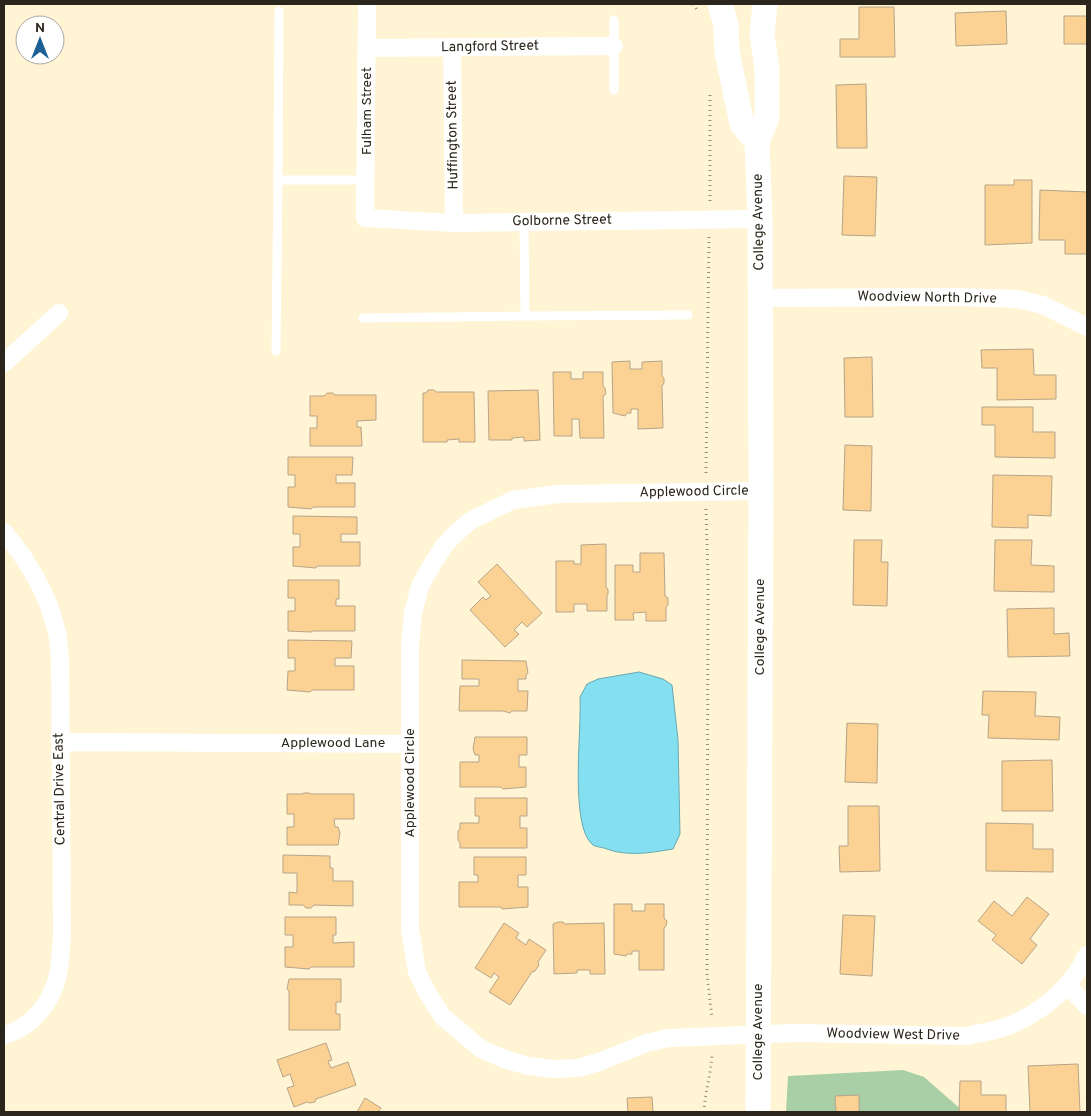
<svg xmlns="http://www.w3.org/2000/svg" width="1091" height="1116" font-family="Overpass,sans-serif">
	<rect width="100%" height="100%" fill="#fff4d4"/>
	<path fill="#a8cfa6" d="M903 1070 924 1077 964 1112H786L788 1076Z"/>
	<path fill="#84e0f1" stroke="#69a8b1" d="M639 672 663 679 672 685 678 740 680 834 673 849C649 853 627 857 604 848 601 847 596 847 593 845 569 827 582 728 580 697L587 684 598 679Z"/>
	<path fill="#fbd294" stroke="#b6a489" d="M859 7H894L895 57H840V39H859Z
		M1006 11 1007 44 956 46 955 13Z
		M1064 16H1087V44H1064Z
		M866 84 867 148H837L836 85Z
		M844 176 877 177 875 236 842 235Z
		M1014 180H1032V243L985 245V185H1014Z
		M1040 190 1087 192V254H1065V240H1039Z
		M1033 349 1034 375H1056V399L997 400V368H982L981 350Z
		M872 357 873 417H845L844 358Z
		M630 361V369H642V362L662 361V376L664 378V383L662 386 663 428 638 429V409H631V413H627L625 416 613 413 612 362Z
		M553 372H571V379H583V372H603V386L605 388 606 394 603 396 604 438H580L579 419H572V436H554Z
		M428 390H434L436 392H474L475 442H459V439L447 440V442H423V393H426Z
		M538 390 540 440 524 441V437L512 438V440H489L488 391Z
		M327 393H333L335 395H376V420L357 421V427H361L362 446H310V428H317V416H310V396H324Z
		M982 407H1033V432H1055V458L995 457V425H982Z
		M845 445 872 446 871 511 843 510Z
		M288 457H353L352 475H336V483H355V507H313L311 509 288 507V487H295V475H288Z
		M993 475 1052 476 1051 516 1028 515V528L992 527Z
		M293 516 357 517V534H341V542H360V566H317L316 568 293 566V547H300V534H293Z
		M854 540H882L881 562H888L887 606 853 605Z
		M995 540H1032L1031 565 1054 566V592L994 591Z
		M606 544V587L608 589V594L607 596V611H587V604H574V612H556V561H574V564H581V545Z
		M640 553H664L665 596 668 598V605L666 607V621H646V612L633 613 634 620H615V565H633V572H640Z
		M497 564 542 613 527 627 522 622 514 630 519 634 505 647 470 610 483 597 486 600 491 596 478 582Z
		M288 580H339V599H336V606H355V631H313L311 632 288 631V611H295V598H288Z
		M1054 608V634L1069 633 1070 656 1008 657 1007 609Z
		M288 640 352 641 351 658H335V666H354V690H312L310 692 287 690 288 671H295V658H288Z
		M462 660 526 661 528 673 526 675V679H518V691H528L527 711H512L510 713 503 711H459L460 686H479V679H462Z
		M983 691 1036 692 1035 716 1060 717 1059 740 988 738 989 715H982Z
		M847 723 878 724 877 783 845 782Z
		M475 737H527V755H519V767H526V787L503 789 501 787H460V762H479V755H475L473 749Z
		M1052 760 1053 811H1002V761Z
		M304 793H309L311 794H354V819H334L335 827H338L340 833 338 845H287V827H294V814H287V794H302Z
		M475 798H527V816H520V828H527V848H460V843L458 840V831L460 829V823H479V816H475Z
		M848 806H879L880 871 840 872 839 846H848Z
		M986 823 1033 824V849H1053V872L986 871Z
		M283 855 330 856V868H333V881H353V906L314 905 311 908H306L303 905H289V892L297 893V873H283Z
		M474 857H526V875H518V887H528V907L502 909 501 907H459V882H478V875H474Z
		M1027 897 1049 914 1030 939 1037 945 1022 964 992 940 996 935 978 921 994 901 1012 916Z
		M614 904H632V911H645V904H664V918L667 921 666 926 664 928V970H639V951H632V954H627L626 956 614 954Z
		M843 915 875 916 872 976 840 974Z
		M285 917H336V935H333V943L354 942V967H311L309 969 285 967V947H293V935H285Z
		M558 922H563L565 924 604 923 605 974H590V970H577V973L554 974 553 924Z
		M504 923 519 933 516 938 526 945 529 939 546 950 538 962 539 965 535 971 532 972 510 1005 489 992 499 977 494 973 491 978 475 968Z
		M289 979H341V1002H336V1014H340V1030H289V991L287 989Z
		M326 1043 332 1060 328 1061 331 1068 348 1062 356 1085 316 1099 315 1102 310 1103 307 1102 294 1107 287 1088 294 1086 290 1074 283 1077 277 1060Z
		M1078 1064 1080 1112H1030L1028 1066Z
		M960 1081H981V1095H1006V1112H959Z
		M859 1095V1112H836L835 1096Z
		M652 1097 653 1112H628L627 1098Z
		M365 1098 381 1108 378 1112H357Z"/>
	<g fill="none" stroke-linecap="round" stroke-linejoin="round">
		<path stroke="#968f79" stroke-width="3" stroke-dasharray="1 4" stroke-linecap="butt" d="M693 4 697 10
			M710 201V92
			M706 473 709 237
			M706 509 708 579 707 974 712 1018
			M704 1112C705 1091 711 1075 712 1054"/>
		<path stroke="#fff" stroke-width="9" d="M614 90V20
			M278 180 279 11
			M524 221 525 316 688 315
			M363 318 525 316
			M276 351 278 180H366"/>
		<path stroke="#fff" stroke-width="18" d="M367 4 365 218 454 223 760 219
			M367 48 614 46
			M452 48 454 223
			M761 298 958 297 1017 299 1043 305 1087 327
			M4 363 59 313
			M761 491 558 494 513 500 470 521 454 535 444 546 433 563 420 586 413 613 410 645V929L417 972 427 992 442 1016 480 1048 504 1059 528 1066 554 1069 578 1068 599 1062 646 1043 668 1038 796 1033 965 1036C981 1033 998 1031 1013 1024 1045 1010 1072 986 1087 955
			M4 532C27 559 48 594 56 629 59 639 59 650 60 660L62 932C61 946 61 960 58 974 53 1002 31 1028 4 1035
			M60 742 410 744
			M1068 986 1087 1006"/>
		<path stroke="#fff" stroke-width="25" d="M720 4 726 25 727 52 742 124 757 142
			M758 1112 761 491 760 219 757 142 767 117V69L762 34 765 4"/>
	</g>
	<g text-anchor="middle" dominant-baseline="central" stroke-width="4.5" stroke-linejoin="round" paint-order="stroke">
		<g font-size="14" fill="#2a261b" stroke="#fff">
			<text transform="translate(490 47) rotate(-1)">Langford Street</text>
			<text transform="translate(367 111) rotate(-90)">Fulham Street</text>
			<text transform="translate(453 135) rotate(-91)">Huffington Street</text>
			<text transform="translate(562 221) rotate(-1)">Golborne Street</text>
			<text transform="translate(759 222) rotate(-91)">College Avenue</text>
			<text transform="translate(927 298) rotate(1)">Woodview North Drive</text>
			<text transform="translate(694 492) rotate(-1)">Applewood Circle</text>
			<text transform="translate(760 627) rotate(-90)">College Avenue</text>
			<text x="333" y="743">Applewood Lane</text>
			<text transform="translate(410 783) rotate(-90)">Applewood Circle</text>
			<text transform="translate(60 789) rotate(-91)">Central Drive East</text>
			<text transform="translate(758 1032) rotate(-90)">College Avenue</text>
			<text transform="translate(893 1035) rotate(1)">Woodview West Drive</text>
		</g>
	</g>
	<rect width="1091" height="1116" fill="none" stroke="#2a261b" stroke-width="10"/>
	<g transform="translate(40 40)"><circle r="24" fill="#ffffff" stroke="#aaa8a4"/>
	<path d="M0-4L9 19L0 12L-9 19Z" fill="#1a6095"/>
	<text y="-8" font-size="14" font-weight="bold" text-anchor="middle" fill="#2a261b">N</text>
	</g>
</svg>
